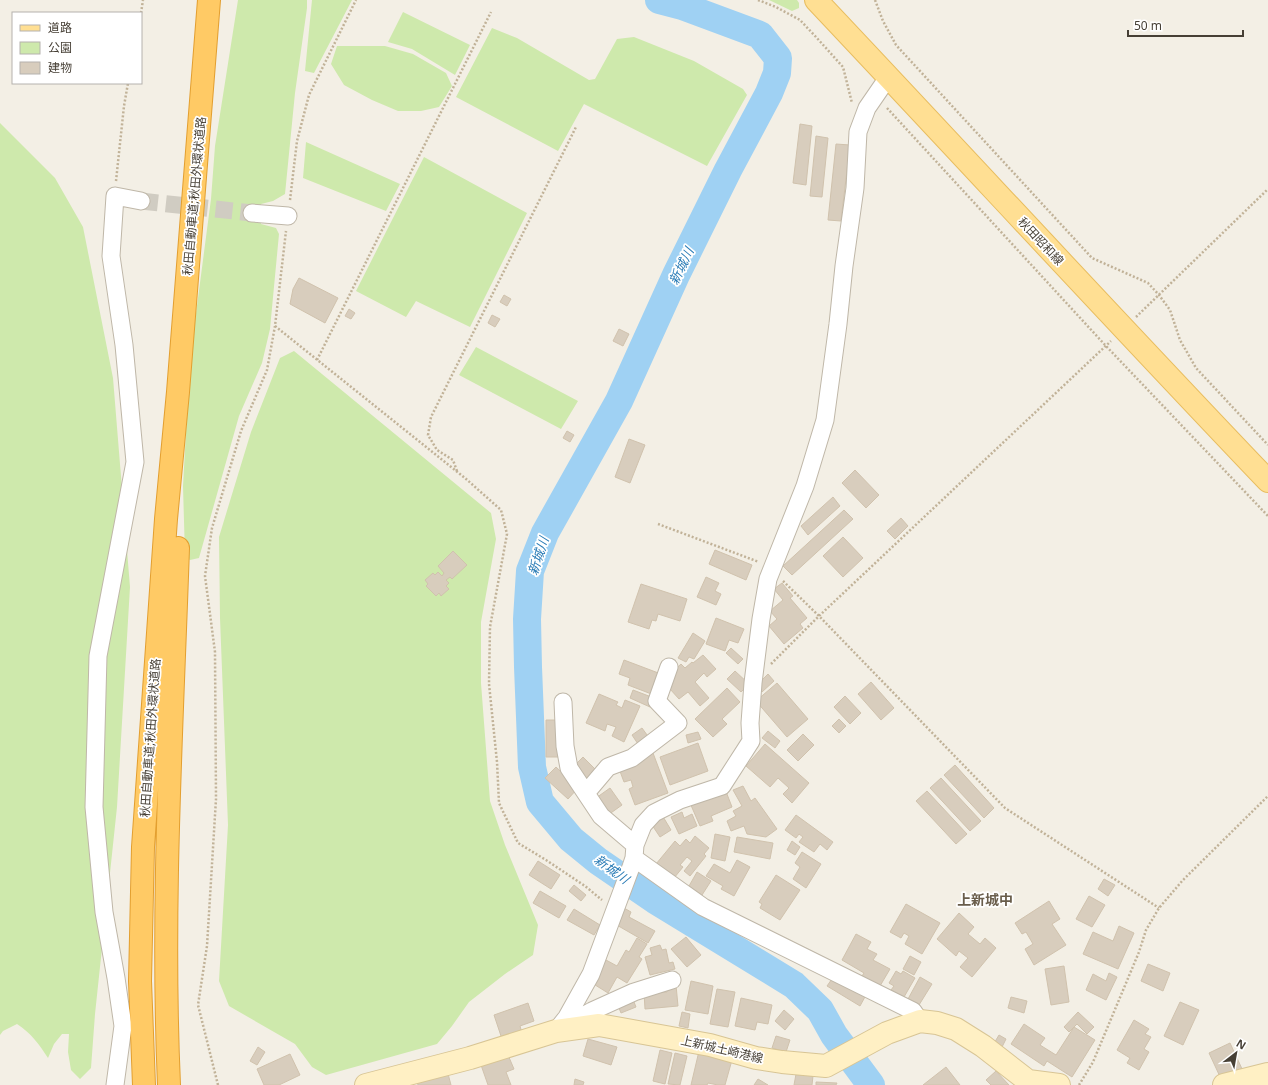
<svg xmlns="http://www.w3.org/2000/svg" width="1268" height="1085" font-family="'Noto Sans','Noto Sans JP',sans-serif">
	<rect width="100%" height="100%" fill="#f3efe5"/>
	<path fill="#cee9ac" d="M238 0H307V8L295 93 285 194 273 201 261 204V224L276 228 279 234 270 329 262 363 239 416 199 558 190 560 185 556 183 486 190 359 211 199 215 146Z
		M312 0H352L314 73 305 71Z
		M769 0H797L799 3V8L792 11Z
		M403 12 470 45 455 75 412 49 388 42Z
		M492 28 517 38 589 80 595 79 617 39 634 37 694 61 743 89 747 95 707 166 584 104 558 151 456 97Z
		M337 46H385L413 54 446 73 452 86 439 107 421 111H398L372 100 344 85 331 64Z
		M0 123 55 178 83 227 113 378 130 587 117 807 95 1014 91 1068 80 1079 71 1070 68 1052 69 1034H62L54 1044 48 1058C39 1044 31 1033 17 1024L3 1031 0 1035Z
		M306 142 400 184 386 211 303 178Z
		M424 157 527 213 470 327 416 301 406 317 356 291Z
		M476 347 578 401 561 429 459 375Z
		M294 351 491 513 496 539 481 622V683L490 801 505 845 538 925 533 955 505 974 469 1002 452 1026 437 1044 326 1075 312 1067 295 1044 229 1006 219 981 228 825 220 618 219 537 251 432 280 358Z"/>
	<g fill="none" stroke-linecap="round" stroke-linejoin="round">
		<path stroke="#9fd1f3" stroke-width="28" d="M659 0 682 6 760 35 778 58 777 73 769 93 728 170 676 275 619 401 545 533 530 571 527 619 528 667 532 767 540 802 571 839 598 861 655 900 794 985 820 1010 834 1035 871 1085"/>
	</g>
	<path fill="#d8cdbd" stroke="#d0c2ad" d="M800 124 812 126 806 185 793 183Z
		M816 136 828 138 822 197 810 196Z
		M836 144 850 145 841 221 828 220Z
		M299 278 338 298 325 323 290 304 293 289Z
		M504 295 511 299 507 306 500 302Z
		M349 309 355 313 351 319 345 316Z
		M492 315 500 319 495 327 488 323Z
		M619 329 629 334 623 346 613 341Z
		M567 431 574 435 570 442 563 438Z
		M629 439 645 445 630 483 615 477Z
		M855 470 879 495 866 508 842 483Z
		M833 497 840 506 808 535 801 526Z
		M844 510 853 519 792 575 783 566Z
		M901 518 908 526 895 539 887 531Z
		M843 537 863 558 843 577 823 556Z
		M715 550 752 565 746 580 709 564Z
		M453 551 467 565 452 579 450 577 446 580 449 583 446 586 449 589 441 596 439 593 436 596 426 586 428 584 425 580 433 573 435 575 438 572 442 576 444 573 438 566Z
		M706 577 719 583 715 591 721 594 716 605 697 597Z
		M782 583 793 596 790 598 807 618 800 624 803 628 784 644 769 626 777 619 770 611 783 600 774 589Z
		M641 584 687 599 680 621 658 614 656 621 652 620 649 629 628 622Z
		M716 618 744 629 738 643 729 640 725 651 706 644Z
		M693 633 705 641 694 659 689 657 686 662 678 658Z
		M731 648 743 659 738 664 726 653Z
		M703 655 716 669 707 677 704 673 695 682 709 698 700 706 688 692 679 699 670 689 672 687 667 681 669 675 681 664 685 668 692 662 693 663Z
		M624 660 661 674 654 695 628 685 630 678 619 674Z
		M735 671 749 684 741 692 727 679Z
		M768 674 774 681 762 692 756 686Z
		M871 682 894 708 881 720 858 694Z
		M777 683 808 719 787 737 756 701Z
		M727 688 740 702 722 719 727 724 713 737 695 719Z
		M633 690 654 698 650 707 630 698Z
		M599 694 618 702 616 705 622 708 625 700 640 706 624 742 612 736 616 727 607 724 605 731 586 723Z
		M845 696 861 713 850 724 834 707Z
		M839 719 846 726 839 733 832 726Z
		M546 720H560V757H546Z
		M642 728 650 739 640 747 632 735Z
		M768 731 780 741 775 748 762 738Z
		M698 732 701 739 688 743 686 735Z
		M803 734 814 745 798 761 787 750Z
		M698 743 708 771 670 785 660 757Z
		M765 744 809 783 792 803 783 794 789 788 778 778 770 787 746 766Z
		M653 753 668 793 635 805 629 789 633 787 631 780 624 782 618 766Z
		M583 757 598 772 587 783 572 768Z
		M955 765 994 808 984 818 944 775Z
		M556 767 578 788 568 799 545 778Z
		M941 778 981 821 970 831 930 788Z
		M743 786 751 801 755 798 777 829 766 837 747 834 744 826 731 831 727 821 736 816 733 811 742 806 733 790Z
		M610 788 622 805 608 815 596 798Z
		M725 789 732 807 711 816 713 821 700 826 690 803Z
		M927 791 967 834 956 844 916 801Z
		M682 812 684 818 692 814 697 826 679 834 671 817Z
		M662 815 671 830 660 837 650 822Z
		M796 815 833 842 827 850 820 844 814 852 799 842 803 837 799 834 796 838 785 830Z
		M715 834 730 837 725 861 711 858Z
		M695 836 709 848 704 854 706 856 690 876 684 871 692 861 687 857 680 865 683 867 674 878 656 864 675 841 680 846 686 839 690 843Z
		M737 837 773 843 770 859 734 852Z
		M792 841 800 847 795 855 787 850Z
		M802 852 821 864 806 888 793 879 800 867 795 863Z
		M737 860 750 867 734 896 721 889 723 886 706 876 714 864 730 873Z
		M538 861 560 875 551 889 529 875Z
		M697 872 711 881 702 895 689 886Z
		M776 875 800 890 780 920 760 908 762 904 759 902Z
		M1104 879 1115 885 1108 896 1098 889Z
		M574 885 586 895 581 901 569 891Z
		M540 891 566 906 559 918 533 903Z
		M1089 896 1105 905 1092 927 1076 919Z
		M1049 901 1060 919 1052 924 1066 945 1034 965 1025 949 1033 944 1026 932 1022 934 1015 923Z
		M906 904 940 923 922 954 905 944 909 936 904 933 901 938 890 932Z
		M624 908 631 912 629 917 655 931 648 943 615 924Z
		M574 909 600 925 594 935 567 920Z
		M959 913 974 927 968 934 980 944 985 938 996 948 972 977 960 967 968 958 959 951 956 956 937 939Z
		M1119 926 1134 933 1118 969 1083 954 1093 932 1113 941Z
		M856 934 871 942 867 949 877 954 873 960 890 969 880 986 862 976 864 973 842 960Z
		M686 937 701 955 687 967 671 949Z
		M637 938 647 944 639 957 642 959 627 983 617 977 608 993 592 983 606 960 617 966 626 950 629 952Z
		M660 945 662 950 666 949 669 963 673 962 675 969 650 975 645 957 652 955 650 948Z
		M910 956 921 962 914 975 903 969Z
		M1148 964 1170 973 1163 991 1141 981Z
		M1064 966 1069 1002 1051 1005 1045 969Z
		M896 971 901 974 903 971 915 978 904 997 891 990 894 986 889 983Z
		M1109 973 1117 977 1106 1000 1086 990 1093 974 1106 981Z
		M834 976 866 995 860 1006 827 986Z
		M920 977 932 984 919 1005 908 999Z
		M691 981 713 986 708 1014 685 1010Z
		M676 985 678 1006 645 1009 644 993 667 992V986Z
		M717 989 735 992 728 1027 710 1024Z
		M632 997 636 1007 621 1013 617 1003Z
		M1011 997 1027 1001 1024 1013 1008 1008Z
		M741 998 772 1005 768 1024 757 1022 755 1030 735 1026Z
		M1180 1002 1199 1010 1183 1045 1164 1036Z
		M528 1003 534 1021 520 1026 522 1033 502 1039 494 1015Z
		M784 1010 794 1019 785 1030 775 1021Z
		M682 1012 690 1014 688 1028 679 1026Z
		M1078 1012 1094 1027 1087 1034 1077 1024 1069 1032 1064 1027Z
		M1134 1020 1149 1029 1145 1034 1151 1037 1144 1049 1149 1052 1139 1070 1127 1063 1130 1058 1117 1050Z
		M1024 1024 1045 1038 1040 1045 1056 1055 1074 1027 1095 1040 1072 1077 1047 1061 1044 1066 1011 1044Z
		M999 1035 1006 1039 1001 1049 993 1045Z
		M776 1036 790 1040 786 1052 772 1048Z
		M588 1039 617 1047 611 1065 583 1056Z
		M1230 1043 1243 1071 1222 1081 1209 1053Z
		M258 1047 265 1052 257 1065 250 1061Z
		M660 1050 672 1053 665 1084 653 1081Z
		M699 1051 732 1060 725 1085H718L708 1083 707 1085H691Z
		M675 1053 687 1056 680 1085 668 1084Z
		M290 1054 300 1075 279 1085H264L257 1069Z
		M508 1055 514 1069 506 1072 511 1085H488L481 1065Z
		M946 1067 960 1085H923Z
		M447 1070 451 1085H418L416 1079Z
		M996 1071 1009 1085H991L986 1080Z
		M796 1074 813 1076 812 1085H794Z
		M575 1079 584 1082 583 1085H574Z
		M758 1079 768 1085H754Z
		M816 1082 837 1083 836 1085H816Z"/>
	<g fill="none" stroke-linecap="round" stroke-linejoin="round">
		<path stroke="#d0ccc2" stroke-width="17" stroke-dasharray="17 8" stroke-linecap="butt" d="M141 201 252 213"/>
		<g stroke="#bfb7a8" stroke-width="19">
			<path id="street" d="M252 213 288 216
				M563 702 565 746 569 768 601 816 635 845
				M586 793 608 767 632 758 678 723 657 701 669 667
				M634 858 703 907 913 1011 920 1021
				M563 1027 592 1011 634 992 672 980
				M556 1031 567 1017 591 974 631 867 634 858 635 845 643 825 654 813 680 800 722 786 751 741 750 723 753 683 761 619 768 579 805 486 825 420 838 324 844 266 855 188 858 132 867 108 889 76
				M115 1085 123 1026 116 978 104 912 94 807 98 656 135 462 124 345 111 256 115 196 141 201"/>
		</g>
		<g stroke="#d8c595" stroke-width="24">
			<path id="secondary" d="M366 1085 470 1058 556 1031 599 1025 710 1045 756 1058 782 1062 826 1066 887 1033 920 1021 937 1023 956 1029 983 1046 1028 1081 1059 1085
				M1224 1085 1268 1074"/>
		</g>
		<g stroke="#e8bd5f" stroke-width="24">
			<path id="primary" d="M816 0C967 160 1116 322 1268 481"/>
		</g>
		<g stroke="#e39f30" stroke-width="24">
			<path id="highway" d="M144 1085 140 981 143 847 166 519 178 392 209 0
				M169 1085C161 906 172 727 178 548"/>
		</g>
		<path stroke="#c1b298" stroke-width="2.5" stroke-dasharray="2 2" stroke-linecap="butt" d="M758 0 776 7 800 20 816 37 843 67 852 103
			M875 0 883 21 896 45 1092 258 1148 283 1159 295 1170 310 1180 340 1196 368 1268 445
			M141 13 143 0
			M887 108 1106 346 1268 516
			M116 181 124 106 128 83
			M290 200 297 141 309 95 356 0
			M1136 317 1268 189
			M275 326 465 478 501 510 507 534 490 627 489 684 497 762 499 803 518 843 546 860 585 886 602 900
			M317 360 491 12
			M457 471 453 460 437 450 428 435 431 417 576 127
			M658 524 759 562
			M783 581 819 616 1005 808 1159 908
			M771 664 819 616 1111 341
			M218 1085 198 1005 207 946 216 799 215 652 205 576 212 528 241 431 267 370 275 326 286 231
			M1079 1085 1093 1062 1139 952 1146 930 1159 908 1183 880 1268 796"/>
		<use href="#street" stroke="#fff" stroke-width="17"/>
		<use href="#secondary" stroke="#fff0c4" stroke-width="22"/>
		<use href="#primary" stroke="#ffdf93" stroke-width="22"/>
		<use href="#highway" stroke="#ffca65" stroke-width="22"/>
	</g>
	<g text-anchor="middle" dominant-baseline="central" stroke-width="3.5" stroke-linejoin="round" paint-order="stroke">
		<g font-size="12" fill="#463f35" stroke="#fff">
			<text transform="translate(194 196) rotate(-85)">秋田自動車道;秋田外環状道路</text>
			<text transform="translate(1041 241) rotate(47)">秋田昭和線</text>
			<text transform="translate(150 738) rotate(-86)">秋田自動車道;秋田外環状道路</text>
			<text transform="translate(722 1049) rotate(13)">上新城土崎港線</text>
		</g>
		<g font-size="13" font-style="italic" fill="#2a7cb6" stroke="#fff">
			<text transform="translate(681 266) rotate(-64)">新城川</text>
			<text transform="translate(538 556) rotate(-72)">新城川</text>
			<text transform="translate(612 869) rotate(36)">新城川</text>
		</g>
		<g font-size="14" font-weight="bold" fill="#695d4b" stroke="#fff">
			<text x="985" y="899">上新城中</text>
		</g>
	</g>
	<rect x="12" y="12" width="130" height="72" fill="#ffffff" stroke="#b5b2ae"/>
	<rect x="20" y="25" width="20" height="6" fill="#ffdf93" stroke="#b5b2ae"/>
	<text x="48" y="32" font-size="12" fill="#463f35">道路</text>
	<rect x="20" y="42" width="20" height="12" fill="#cee9ac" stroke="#b5b2ae"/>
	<text x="48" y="52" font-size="12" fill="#463f35">公園</text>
	<rect x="20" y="62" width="20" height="12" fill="#d8cdbd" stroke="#b5b2ae"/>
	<text x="48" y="72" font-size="12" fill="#463f35">建物</text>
	<g transform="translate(1236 1053) rotate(31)" stroke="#ffffff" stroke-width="3" paint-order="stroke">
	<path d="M0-3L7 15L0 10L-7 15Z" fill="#463f35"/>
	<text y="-6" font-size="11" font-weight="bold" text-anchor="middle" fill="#463f35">N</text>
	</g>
	<path d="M1128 30v6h115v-6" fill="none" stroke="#463f35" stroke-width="2"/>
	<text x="1134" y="30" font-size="12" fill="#463f35" stroke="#ffffff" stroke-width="3" paint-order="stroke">50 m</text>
</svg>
